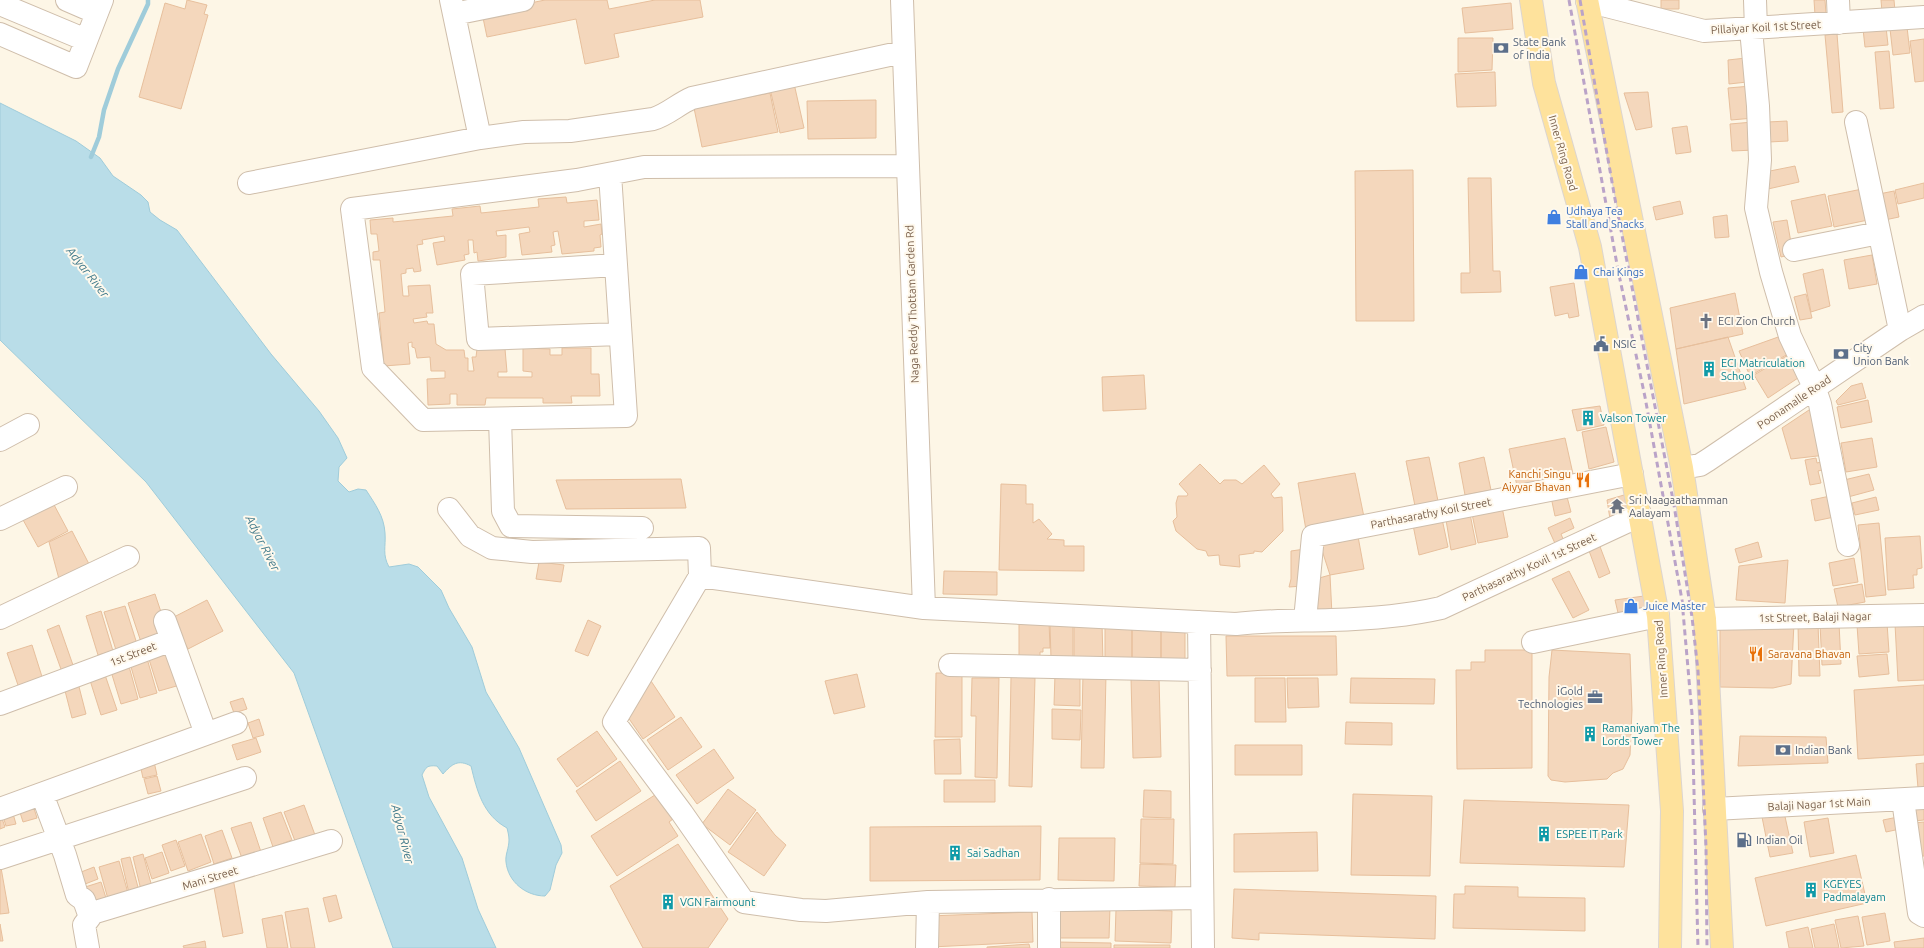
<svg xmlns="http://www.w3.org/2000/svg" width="1924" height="948" font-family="Ubuntu,sans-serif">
	<rect width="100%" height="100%" fill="#fdf6e6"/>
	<path fill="#b9dde8" stroke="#9fccda" d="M0 103 76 141 100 158 113 176 141 195 148 202 150 212 160 220 177 230 271 354 319 411 338 438 347 458 339 467 338 481 349 492 358 489 366 490C375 504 384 516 385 533 386 547 382 554 389 567L409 564 418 567 441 590 449 608 472 647 486 692 519 748 561 845 562 853 556 865 550 890 545 896C526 896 508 882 506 862 505 855 509 848 509 840 509 836 508 832 507 828 483 815 477 791 471 766 458 759 452 764 443 774L437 766C427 765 426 767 422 775L429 797 462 858 478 909 496 948H393L294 673 146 482 0 340Z"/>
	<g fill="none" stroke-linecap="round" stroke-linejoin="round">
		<path stroke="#9fccda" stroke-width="4.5" d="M91 157 99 137 104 110 118 69 148 4V0"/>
	</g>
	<path fill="#f4d7bc" stroke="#e7bf9c" d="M187 0 207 5 204 14 208 15 181 109 139 97 165 3 185 9Z
		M545 0H607L609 9 655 0H700L703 17 614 34 619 57 585 64 576 19 487 37 482 13Z
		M1661 0H1679V9H1661Z
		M1814 0H1825L1826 14 1815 15Z
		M1881 0H1894L1895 11 1882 12Z
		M1511 3 1513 29 1465 33 1462 8Z
		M1886 27 1888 45 1865 47 1863 29Z
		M1907 27 1910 53 1893 55 1890 29Z
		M1837 34 1843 112 1832 113 1825 35Z
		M1458 38H1493L1492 70 1458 72Z
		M1924 39V81L1915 82 1910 41Z
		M1889 51 1894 108 1880 109 1875 52Z
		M1746 58 1747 82 1729 84 1728 60Z
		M1495 72 1496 106 1457 107 1455 74Z
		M793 79 804 128 780 133 769 84Z
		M1751 86 1754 118 1731 120 1728 88Z
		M1648 92 1652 127 1636 130 1624 93Z
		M770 93 778 132 702 147 694 108Z
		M876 100V138L808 139 807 101Z
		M1787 121 1788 141 1769 142 1768 122Z
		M1753 122 1755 150 1732 151 1730 124Z
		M1687 126 1691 152 1676 154 1672 128Z
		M1795 166 1799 182 1768 189 1765 172Z
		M1413 170 1414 321H1356L1355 171Z
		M1468 178H1491L1493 271H1500L1501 292 1461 293V273H1470Z
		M1924 183V198L1898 204 1895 190Z
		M1867 188 1873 219 1834 227 1828 196Z
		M1894 191 1899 217 1880 221 1874 195Z
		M1825 194 1832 226 1798 233 1791 201Z
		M566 197 567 203 597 200 599 220 584 221V227L601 224 602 234 600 235 601 247 594 248V251L562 254 558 231 553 232 555 245 551 246 552 252 522 255 519 234 530 232 529 227 496 231 497 236 506 235V257L478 261 477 252 474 253 473 240H468L469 254 464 255 465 260 437 265 433 243 445 241 444 236 422 240 423 244 417 245 421 271 414 272 413 268 406 269V273L401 274 403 296H409L408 286 430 285 433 313H426L427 317 413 319 414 323 427 321 428 324H434L436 344 446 350H464L465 358H468V371H474L472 357H476L477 349H505L507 372H498V377H532V372L523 371V348L550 349V355H562V348H591V374H599L600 396H571L572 403H543V398H486L485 405H457V394H450V404L428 405 427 379 445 378V371H431L430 357 417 358 415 348 412 347V342L408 343 410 364 384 366 379 313 385 312 380 260H373V252L379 251 377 234H371L370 220 393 218V222L453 216 452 209 480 206 481 213 539 207 538 199Z
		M1680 201 1683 214 1656 220 1653 207Z
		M1727 215 1729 237 1715 238 1713 217Z
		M1787 220 1793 254 1781 257 1773 222Z
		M1872 255 1877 284 1849 289 1844 260Z
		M1823 269 1830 306 1811 312 1803 274Z
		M1574 283 1579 316 1569 318 1568 313 1555 316 1550 287Z
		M1735 293 1743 334 1676 349 1670 308Z
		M1806 294 1812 318 1800 320 1794 297Z
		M1781 336 1788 354 1750 376 1739 351Z
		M1728 337 1746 389 1684 404 1676 349Z
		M1790 354 1801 376 1768 398 1754 375Z
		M1144 375 1146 409 1103 411 1102 377Z
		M1862 383 1866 398 1838 405 1836 401 1851 386Z
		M1868 400 1872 422 1841 428 1837 407Z
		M1600 406 1604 425 1577 431 1572 410Z
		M1815 406 1826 455 1791 459 1782 428Z
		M1606 427 1614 462 1589 469 1582 432Z
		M1565 438 1573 474 1517 486 1509 449Z
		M1872 438 1877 467 1846 472 1841 443Z
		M1429 457 1438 501 1415 506 1406 461Z
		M1484 457 1491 490 1465 495 1459 463Z
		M1816 458 1817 463 1825 461 1826 469 1818 471 1821 483 1810 485 1805 460Z
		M1200 464 1220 484 1224 480H1236L1242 484 1264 465 1280 484 1271 494 1274 498 1282 497 1283 531 1262 552 1254 551V553L1239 555 1240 567 1220 565 1219 555 1208 556 1206 551 1197 549 1176 531 1173 521 1177 517 1176 503 1178 496H1187L1188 494 1179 484Z
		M1355 473 1364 517 1306 530 1298 483Z
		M1869 474 1874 490 1848 497 1844 480Z
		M681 479 686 508 566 509 556 480Z
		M1001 484 1026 485V504H1033V523L1039 519 1052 534 1047 539 1064 540V546H1084V571L999 570Z
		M1566 493 1571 512 1555 516 1551 497Z
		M1624 495 1628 512 1610 519 1607 500Z
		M1835 495 1839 516 1815 521 1811 500Z
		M1876 497 1879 510 1855 515 1852 503Z
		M52 501 68 531 38 547 22 518Z
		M1501 502 1508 537 1478 543 1471 509Z
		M1469 509 1476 544 1451 550 1445 514Z
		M1441 514 1448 547 1419 555 1412 520Z
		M1570 518 1574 528 1561 534 1566 546 1558 550 1548 528Z
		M1879 523 1886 595 1866 597 1858 525Z
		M72 531 89 564 59 579 49 542Z
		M1357 531 1364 569 1330 575 1319 541Z
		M1920 536 1922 568 1917 569V575H1913L1914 588 1888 590 1885 538Z
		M1758 542 1762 557 1739 563 1735 549Z
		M1599 544 1610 573 1599 578 1588 548Z
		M1305 549 1303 586 1289 587 1291 579V551Z
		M1854 558 1858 582 1833 586 1829 563Z
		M1788 560 1785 603 1736 600 1739 566Z
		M539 562 564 565 561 582 536 579Z
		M944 571 997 572V595L943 594Z
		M1569 571 1589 610 1573 618 1552 579Z
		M1330 575 1332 615 1313 614 1312 580Z
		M1862 584 1865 602 1838 607 1834 589Z
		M155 594 168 633 141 642 128 603Z
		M1644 596 1646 611 1619 617 1615 600Z
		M207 600 223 631 188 649 172 618Z
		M125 606 137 644 116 650 104 612Z
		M101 611 113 651 98 655 86 616Z
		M588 620 601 626 588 656 575 651Z
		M1019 621H1049L1050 648H1043V652H1040V656L1019 660Z
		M1924 622V680L1898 681 1895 624Z
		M1073 623V658L1051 659 1050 624Z
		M1074 623H1102L1103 662 1074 663Z
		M1794 623 1791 684 1773 688 1720 687V624Z
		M1839 623 1841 664 1822 665 1820 624Z
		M1887 623 1889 652 1859 654 1857 625Z
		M1132 624V659L1105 660V625Z
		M1132 624H1161V659H1132Z
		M1161 624H1185V659H1161Z
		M1798 624H1818L1820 676H1799Z
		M59 625 74 668 62 672 47 630Z
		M1226 636H1336L1337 675 1227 676Z
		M32 645 44 683 20 691 7 653Z
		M168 647 180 685 159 691 147 653Z
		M1485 650H1532V768L1457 769 1456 670H1471V662H1485Z
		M1552 650 1630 654 1632 710 1630 755 1623 769 1613 773 1607 779 1565 782 1551 780 1548 776 1549 677Z
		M1887 654 1889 674 1859 677 1857 656Z
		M146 655 157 693 140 698 129 660Z
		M127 659 138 699 121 704 109 665Z
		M103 669 117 710 101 715 88 674Z
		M936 673H962V737H935Z
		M1083 673 1106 674 1104 768H1081Z
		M857 674 865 707 834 714 825 681Z
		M1055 674 1080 675V706L1054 705Z
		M1011 677 1035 678 1032 787 1009 786Z
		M1159 677 1161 757 1133 758 1131 678Z
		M649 678 675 717 643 739 623 710Z
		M972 678H999L997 778 975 777 976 716H971Z
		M1255 678H1285L1286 722H1255Z
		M1287 678H1318L1319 707 1288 708Z
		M1351 678 1435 679 1434 704 1350 703Z
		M77 679 86 714 72 718 63 683Z
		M1924 685V755L1858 759 1854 690Z
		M243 698 247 709 234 713 230 702Z
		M1052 709 1081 710 1080 740 1052 739Z
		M681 717 702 747 668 770 647 740Z
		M259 719 264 735 253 738 248 723Z
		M1346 722 1392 723V745L1345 744Z
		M597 731 617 759 577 787 557 759Z
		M1740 736 1826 737 1828 763 1738 766Z
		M256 738 261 752 237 760 232 745Z
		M960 739 961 774H935L934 740Z
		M1235 745H1302V775H1235Z
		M714 749 734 778 697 804 676 775Z
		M153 757 157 775 143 778 139 760Z
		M620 761 641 791 596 821 576 791Z
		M1924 763V788H1918L1916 764Z
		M157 776 161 791 148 794 144 779Z
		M944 780H995V802H944Z
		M728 789 756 810 730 845 702 824Z
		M1144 790 1171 791V818L1143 817Z
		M658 793 673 819 669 822 678 836 617 876 591 836Z
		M1353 794 1432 796 1430 876 1351 875Z
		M1464 800 1629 805 1624 867 1460 863Z
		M32 802 37 818 23 822 18 806Z
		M1924 804V820L1914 821 1913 805Z
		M304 805 315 835 295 841 284 812Z
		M11 807 16 824 6 826 1 810Z
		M281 812 292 840 273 847 263 818Z
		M757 812 775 835 786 845 764 876 728 852Z
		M1784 812 1793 853 1770 857 1762 817Z
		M0 813 5 827 0 829Z
		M1898 817 1900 829 1886 832 1883 820Z
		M1828 818 1834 853 1810 857 1804 822Z
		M1141 819H1174L1173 864 1140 863Z
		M251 822 262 855 243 861 231 828Z
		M1924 822V856L1918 857 1914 823Z
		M1041 826 1040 880 870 881V827Z
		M222 830 232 858 214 864 205 836Z
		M1317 832 1318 871 1234 872V834Z
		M201 834 211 862 188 871 178 842Z
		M1059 838H1115L1114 881 1058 880Z
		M176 840 185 866 171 871 162 845Z
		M678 844 728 919 708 948H643L610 886Z
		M162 852 169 873 152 879 145 858Z
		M143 854 152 887 141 890 133 857Z
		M1856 855 1867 903 1766 926 1755 878Z
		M130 857 139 891 129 893 121 859Z
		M119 861 128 893 108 899 99 867Z
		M0 862 9 913 0 914Z
		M1140 864 1176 865 1175 887 1139 886Z
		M94 867 98 879 80 886 76 874Z
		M233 878 243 933 223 937 213 882Z
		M101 882 106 898 88 905 82 888Z
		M1465 886 1518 887V897L1585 898V931L1453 928 1454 894H1465Z
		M1234 889 1436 896 1435 939 1259 933V940L1232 938Z
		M336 895 342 918 329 922 323 898Z
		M1049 899 1110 907 1109 938H1055Z
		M308 908 315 948H291L285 912Z
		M1116 909 1172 911 1171 943 1115 941Z
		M1032 912 1033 942 931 947 929 916Z
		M1885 913 1890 941 1867 945 1862 917Z
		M282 915 288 948H267L262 919Z
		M1858 916 1864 946 1841 948 1835 920Z
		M0 924 3 941H0Z
		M1834 924 1839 948H1815L1811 929Z
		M1808 927 1813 948H1789L1786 932Z
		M1924 938V948H1895L1894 942Z
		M205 941 206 948H184L183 946Z
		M1057 942 1111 943V948H1057Z
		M1029 944 1030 948H987V947Z
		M1114 945H1170V948H1114Z"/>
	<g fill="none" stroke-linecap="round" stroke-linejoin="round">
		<g stroke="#cfbeab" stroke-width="24">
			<path id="minor" d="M67 0 97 13
				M451 0 480 138
				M902 0 924 608
				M1755 0 1756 29
				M1838 0 1839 23
				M1587 1 1704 31 1924 17
				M0 4 86 40
				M454 14 523 0
				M1751 29 1758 106 1760 160 1756 208 1771 272 1790 336 1815 389 1820 404 1848 545
				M0 34 76 67 102 0
				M1856 122 1900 330
				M610 174 626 416 423 420 373 368 352 209 577 180 644 167 907 166
				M249 183 480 138 524 132 570 131 653 119C667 115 678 104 692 98L903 52
				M1794 250 1879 233
				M616 265 472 274 478 339 620 334
				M500 419 503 511 511 526 642 528
				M0 440 28 425
				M1682 468 1700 465 1708 460 1900 330 1924 316
				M449 509 470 536 492 548 532 552 699 548 700 576
				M0 519 66 487
				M0 618 128 557
				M1705 619 1924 615
				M1305 620 1313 536 1632 474
				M165 621 172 640
				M1199 622 1203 948
				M1533 642 1658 616
				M950 665 1200 670
				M0 704 172 640 206 734
				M42 794 65 855 77 895 84 900 90 917 84 925
				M1903 800 1919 913 1924 916
				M0 809 236 723
				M1714 809 1924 798
				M0 858 245 778
				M1202 898 928 902 826 911 801 910 744 902 682 813 614 722 700 576 924 608 1236 624C1269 620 1299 621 1331 620 1368 619 1406 616 1441 608L1641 515
				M1049 899V948
				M89 914 331 841
				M84 925 88 948
				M927 948 928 902"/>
		</g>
		<g stroke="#dcd5d0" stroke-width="24">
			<path id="major" d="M1531 0 1544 83 1590 247 1658 616 1672 811 1670 948
				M1587 0 1682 468 1705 619 1722 948"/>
		</g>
		<use href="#minor" stroke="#fff" stroke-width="22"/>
		<use href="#major" stroke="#fee29c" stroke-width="22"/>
		<path stroke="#baa3c8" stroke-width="3" stroke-dasharray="6 4" stroke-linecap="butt" d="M1569 0 1618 270 1645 397 1682 600 1692 714 1698 948
			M1580 0 1615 199 1674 505 1692 617 1698 671 1706 847 1707 948"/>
	</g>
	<defs>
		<g id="bank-bare" transform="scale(1.2)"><path d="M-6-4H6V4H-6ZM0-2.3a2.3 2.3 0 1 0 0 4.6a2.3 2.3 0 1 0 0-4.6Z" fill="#5c6f8a" stroke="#fff9ed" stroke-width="2.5" paint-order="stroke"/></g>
		<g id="shop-bare" transform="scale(1.2)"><path d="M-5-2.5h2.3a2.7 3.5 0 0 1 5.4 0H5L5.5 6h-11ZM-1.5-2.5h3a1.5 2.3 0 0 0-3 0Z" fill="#3f7fe0" stroke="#fff9ed" stroke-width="2.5" paint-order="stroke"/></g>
		<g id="church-bare" transform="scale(1.2)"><path d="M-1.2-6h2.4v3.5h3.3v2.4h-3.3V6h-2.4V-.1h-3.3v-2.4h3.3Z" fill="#6b7280" stroke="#fff9ed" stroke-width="2.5" paint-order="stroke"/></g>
		<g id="civic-bare" transform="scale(1.2)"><path d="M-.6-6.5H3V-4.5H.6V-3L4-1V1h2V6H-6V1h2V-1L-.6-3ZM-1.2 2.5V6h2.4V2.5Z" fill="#5c6f8a" stroke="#fff9ed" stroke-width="2.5" paint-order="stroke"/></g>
		<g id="building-bare" transform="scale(1.2)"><path d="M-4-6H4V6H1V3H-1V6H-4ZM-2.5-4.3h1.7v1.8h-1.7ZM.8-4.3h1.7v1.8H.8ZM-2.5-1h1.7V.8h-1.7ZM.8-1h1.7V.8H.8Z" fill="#0f9aa8" stroke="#fff9ed" stroke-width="2.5" paint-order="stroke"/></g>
		<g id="restaurant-bare" transform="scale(1.2)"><path d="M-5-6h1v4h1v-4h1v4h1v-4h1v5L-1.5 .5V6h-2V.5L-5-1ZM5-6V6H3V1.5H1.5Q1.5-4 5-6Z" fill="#e8710a" stroke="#fff9ed" stroke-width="2.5" paint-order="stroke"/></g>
		<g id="temple-bare" transform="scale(1.2)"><path d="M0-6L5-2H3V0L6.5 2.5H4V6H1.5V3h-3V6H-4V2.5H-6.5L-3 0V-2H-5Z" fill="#6b7280" stroke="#fff9ed" stroke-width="2.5" paint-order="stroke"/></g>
		<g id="office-bare" transform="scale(1.2)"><path d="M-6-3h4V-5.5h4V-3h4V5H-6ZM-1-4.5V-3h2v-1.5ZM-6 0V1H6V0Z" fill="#5c6f8a" stroke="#fff9ed" stroke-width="2.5" paint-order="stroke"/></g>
		<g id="fuel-bare" transform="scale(1.2)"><path d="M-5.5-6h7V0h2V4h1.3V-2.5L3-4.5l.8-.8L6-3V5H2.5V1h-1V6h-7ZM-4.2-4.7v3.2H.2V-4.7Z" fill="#5c6f8a" stroke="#fff9ed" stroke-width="2.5" paint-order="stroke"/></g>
	</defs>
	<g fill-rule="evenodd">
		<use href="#bank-bare" x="1501" y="48"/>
		<use href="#shop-bare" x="1554" y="217"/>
		<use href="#shop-bare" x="1581" y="272"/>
		<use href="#church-bare" x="1706" y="321"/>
		<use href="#civic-bare" x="1601" y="344"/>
		<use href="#bank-bare" x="1841" y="354"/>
		<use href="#building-bare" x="1709" y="369"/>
		<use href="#building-bare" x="1588" y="418"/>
		<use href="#restaurant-bare" x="1583" y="480"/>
		<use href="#temple-bare" x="1617" y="506"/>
		<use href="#shop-bare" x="1631" y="606"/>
		<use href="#restaurant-bare" x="1756" y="654"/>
		<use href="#office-bare" x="1595" y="697"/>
		<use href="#building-bare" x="1590" y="734"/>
		<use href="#bank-bare" x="1783" y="750"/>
		<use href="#building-bare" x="1544" y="834"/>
		<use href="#fuel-bare" x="1744" y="840"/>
		<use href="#building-bare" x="955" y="853"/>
		<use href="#building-bare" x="1811" y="890"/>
		<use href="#building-bare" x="668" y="902"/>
	</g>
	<g text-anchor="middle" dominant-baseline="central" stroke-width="4" stroke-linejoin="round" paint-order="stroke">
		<g font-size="11" fill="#785e49" stroke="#fff9ed">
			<text transform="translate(1766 27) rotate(-3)">Pillaiyar Koil 1st Street</text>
			<text transform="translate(1563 153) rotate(74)">Inner Ring Road</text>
			<text transform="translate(912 304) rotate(-92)">Naga Reddy Thottam Garden Rd</text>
			<text transform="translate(1794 402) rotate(-34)">Poonamalle Road</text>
			<text transform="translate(1431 513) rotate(-11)">Parthasarathy Koil Street</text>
			<text transform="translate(1529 567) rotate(-25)">Parthasarathy Kovil 1st Street</text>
			<text transform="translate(1815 617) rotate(-1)">1st Street, Balaji Nagar</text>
			<text transform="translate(133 654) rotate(-21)">1st Street</text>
			<text transform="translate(1661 659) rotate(-94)">Inner Ring Road</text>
			<text transform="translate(1819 804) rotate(-3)">Balaji Nagar 1st Main</text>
			<text transform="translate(210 878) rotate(-17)">Mani Street</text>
		</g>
		<g font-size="11" fill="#4e5e75" stroke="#fff9ed" text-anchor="start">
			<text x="1513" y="42">State Bank<tspan x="1513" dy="13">of India</tspan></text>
			<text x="1613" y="344">NSIC</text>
			<text x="1853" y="348">City<tspan x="1853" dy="13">Union Bank</tspan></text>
			<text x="1583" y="691" text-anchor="end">iGold<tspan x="1583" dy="13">Technologies</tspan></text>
			<text x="1795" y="750">Indian Bank</text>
			<text x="1756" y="840">Indian Oil</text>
		</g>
		<g font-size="11" fill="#366cbe" stroke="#fff9ed" text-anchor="start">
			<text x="1566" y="211">Udhaya Tea<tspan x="1566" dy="13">Stall and Snacks</tspan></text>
			<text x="1593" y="272">Chai Kings</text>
			<text x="1643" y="606">Juice Master</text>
		</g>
		<g font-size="11" fill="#5b616d" stroke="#fff9ed" text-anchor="start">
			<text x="1718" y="321">ECI Zion Church</text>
			<text x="1629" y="500">Sri Naagaathamman<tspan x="1629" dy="13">Aalayam</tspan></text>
		</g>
		<g font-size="11" fill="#0d838f" stroke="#fff9ed" text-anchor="start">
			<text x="1721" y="363">ECI Matriculation<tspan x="1721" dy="13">School</tspan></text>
			<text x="1600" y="418">Valson Tower</text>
			<text x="1602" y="728">Ramaniyam The<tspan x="1602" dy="13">Lords Tower</tspan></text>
			<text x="1556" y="834">ESPEE IT Park</text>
			<text x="967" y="853">Sai Sadhan</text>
			<text x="1823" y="884">KGEYES<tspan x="1823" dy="13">Padmalayam</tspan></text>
			<text x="680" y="902">VGN Fairmount</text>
		</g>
		<g font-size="11" fill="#c56008" stroke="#fff9ed" text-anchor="end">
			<text x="1571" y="474">Kanchi Singu<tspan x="1571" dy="13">Aiyyar Bhavan</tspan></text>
			<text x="1768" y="654" text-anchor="start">Saravana Bhavan</text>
		</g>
		<g font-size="12" font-style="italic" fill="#417a8b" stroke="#fff9ed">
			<text transform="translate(88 272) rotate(52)">Adyar River</text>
			<text transform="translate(263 543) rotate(63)">Adyar River</text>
			<text transform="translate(403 834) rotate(76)">Adyar River</text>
		</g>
	</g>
</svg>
